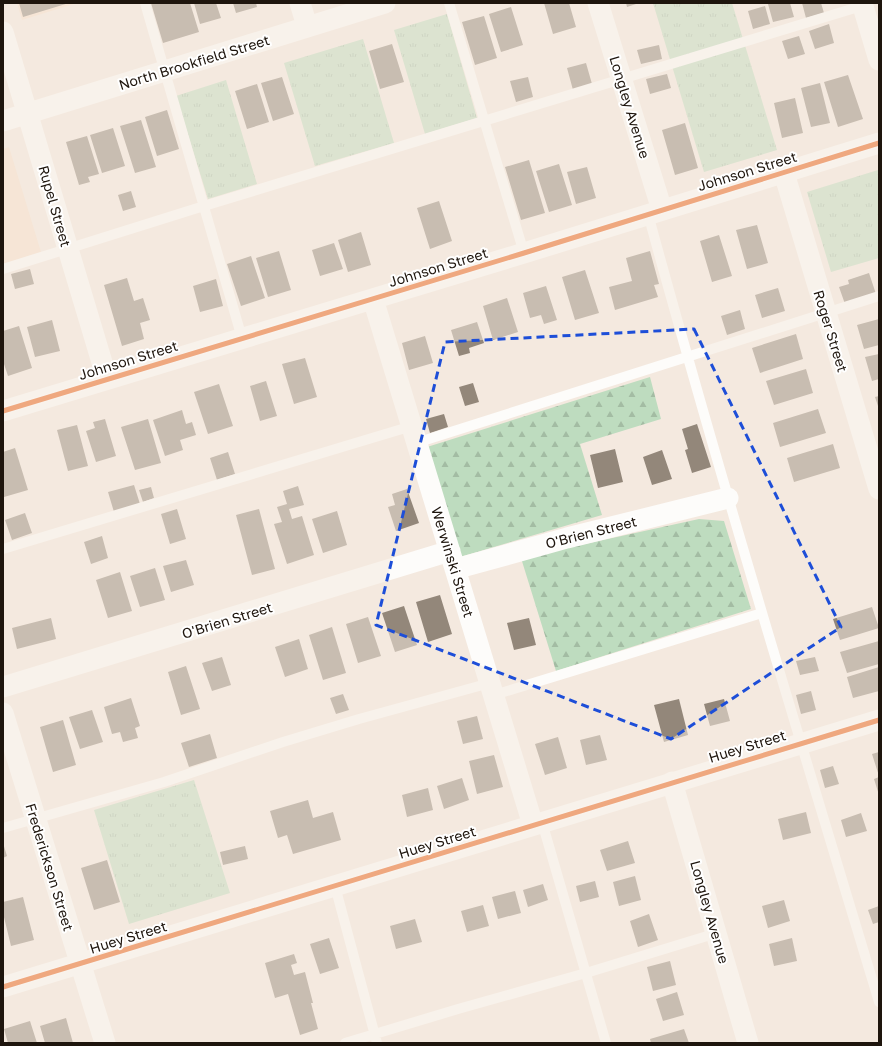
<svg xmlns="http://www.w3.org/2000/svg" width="882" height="1046" font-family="'Golos Text',sans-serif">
	<defs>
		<pattern id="grass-tufts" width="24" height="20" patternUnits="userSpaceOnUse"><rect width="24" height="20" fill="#bedcbf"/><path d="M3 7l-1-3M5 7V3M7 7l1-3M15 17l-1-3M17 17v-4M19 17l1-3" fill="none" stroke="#a3bca3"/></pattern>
		<pattern id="forest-firs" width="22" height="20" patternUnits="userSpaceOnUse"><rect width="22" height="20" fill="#bedcbf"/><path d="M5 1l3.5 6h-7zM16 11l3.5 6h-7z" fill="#a3bca3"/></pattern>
	</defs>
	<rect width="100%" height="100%" fill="#f4e9df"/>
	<path fill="#f8e1cd" d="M17 3H77L22 20Z
		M9 147 41 252 3 264V149Z"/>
	<path fill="url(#grass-tufts)" d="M653 3H732L777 150 704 172Z
		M447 14 477 118 425 134 394 30Z
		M363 39 394 143 315 166 284 63Z
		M226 80 257 184 208 199 176 96Z
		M878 170 879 174V258L831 272 807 192Z
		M194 780 230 893 129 924 94 810Z"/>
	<path fill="url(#forest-firs)" d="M650 377 661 419 580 444 602 515 460 557 427 447Z
		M699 519 724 521 751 609 556 671 521 558Z"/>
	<path fill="#93877a" d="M19 3H69L23 17Z
		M151 3H190L199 32 163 43Z
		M194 3H216L221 18 200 24Z
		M233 3H256L257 7 236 13Z
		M544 3H569L576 27 553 34Z
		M626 3H639L627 7Z
		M772 3H790L794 17 773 22 768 4Z
		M802 3H821L824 13 806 18Z
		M765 6 770 24 753 29 748 11Z
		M511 7 523 45 501 52 489 14Z
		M484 16 497 58 475 65 462 22Z
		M829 24 834 43 815 49 809 31Z
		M799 36 805 54 788 59 782 41Z
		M392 44 404 82 380 89 369 51Z
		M659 45 662 59 641 64 637 50Z
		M586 63 592 84 573 90 567 68Z
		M667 74 671 88 650 94 646 79Z
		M848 75 863 119 838 127 824 82Z
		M282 77 294 114 273 121 261 83Z
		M528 77 533 97 516 102 510 81Z
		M820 83 830 123 811 127 801 88Z
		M257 84 269 122 247 129 235 91Z
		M795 98 803 133 782 138 774 103Z
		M167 110 179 149 157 156 145 117Z
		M141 120 156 167 135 173 120 126Z
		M685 123 698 168 675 175 662 130Z
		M113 128 125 166 102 173 90 135Z
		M87 136 99 174 88 177 90 182 79 185 66 142Z
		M529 160 545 213 521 220 505 167Z
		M559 164 572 205 549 212 536 171Z
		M587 167 596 198 576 204 567 172Z
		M131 191 136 207 123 211 118 195Z
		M439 201 452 241 430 249 417 208Z
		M757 225 768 263 747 269 736 230Z
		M361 232 371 265 348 272 338 240Z
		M719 235 732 276 712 282 700 241Z
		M334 243 343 269 320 276 312 250Z
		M279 251 291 290 268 297 256 258Z
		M650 251 659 284 654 285 658 297 615 310 609 287 632 281 626 258Z
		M251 256 265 298 241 306 227 264Z
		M30 269 34 284 15 289 11 274Z
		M585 270 599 313 575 320 562 277Z
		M869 273 876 294 845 304 839 287 849 284 848 280Z
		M127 278 134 301 143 298 150 320 140 323 144 339 122 346 104 285Z
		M216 279 223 306 200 312 193 286Z
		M546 286 557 320 544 324 541 315 530 318 523 293Z
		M778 288 785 311 762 318 755 295Z
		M507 298 518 332 493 340 483 306Z
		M740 310 745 329 727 335 721 316Z
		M879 319V345L864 349 857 325Z
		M52 320 60 351 35 357 27 327Z
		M477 322 484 343 469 348 470 353 459 356 451 330Z
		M19 326 32 368 8 376 3 361V331Z
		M796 334 803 359 760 373 752 348Z
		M425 336 433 363 409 370 402 343Z
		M879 354V379L872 381 865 357Z
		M305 358 317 397 294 404 282 364Z
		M806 369 813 393 774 405 766 381Z
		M266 381 277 416 260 421 250 386Z
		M473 383 479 402 465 406 459 387Z
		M219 384 233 426 208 434 194 392Z
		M879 396V409L875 397Z
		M818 409 826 433 780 447 773 423Z
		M182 410 186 424 192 422 196 435 180 440 183 450 165 456 153 420Z
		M444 414 448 427 430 433 426 419Z
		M105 419 116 456 96 462 86 431 95 428 93 422Z
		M148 419 161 463 135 470 121 427Z
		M697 424 711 467 692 473 685 450 688 449 682 429Z
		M77 425 88 466 68 471 57 430Z
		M833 444 840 468 794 482 787 458Z
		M15 448 28 490 4 497 3 493V452Z
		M615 449 623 482 598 488 590 455Z
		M662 450 672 479 652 485 643 457Z
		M228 452 235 474 217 480 210 458Z
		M134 485 140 504 114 512 108 492Z
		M298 486 304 505 289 509 292 519 302 516 314 555 287 564 274 524 282 522 277 507 287 504 283 491Z
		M151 487 154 498 143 502 139 490Z
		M407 489 419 523 396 531 388 507 395 505 392 494Z
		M177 509 186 539 170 544 161 514Z
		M259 509 275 569 252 575 236 515Z
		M337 511 347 545 323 553 312 519Z
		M25 513 32 533 12 540 5 520Z
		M102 536 108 558 91 564 84 542Z
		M186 560 194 585 171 592 163 566Z
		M155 568 165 600 140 607 130 576Z
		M120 572 132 611 108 618 96 580Z
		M440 595 452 634 428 642 416 602Z
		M404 606 417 645 395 652 382 613Z
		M872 607 879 628 840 640 833 619Z
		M368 617 381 656 358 663 346 624Z
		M51 618 56 639 17 649 12 628Z
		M529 618 536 645 514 650 507 623Z
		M332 627 346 673 323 680 309 635Z
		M299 639 308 669 285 677 275 647Z
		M879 641V664L847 673 840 652Z
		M222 657 231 685 212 691 202 663Z
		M815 657 819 671 800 675 796 661Z
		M186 666 200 709 181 715 168 672Z
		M879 667V691L853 698 847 677Z
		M811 691 816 710 801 714 796 695Z
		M343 694 349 710 336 714 330 698Z
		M131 698 140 726 135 728 138 738 123 742 120 732 112 734 104 707Z
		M679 699 688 735 664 742 654 705Z
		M724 699 730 721 710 726 704 704Z
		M92 710 103 742 80 749 69 717Z
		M477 716 483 739 463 744 457 721Z
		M63 720 76 765 53 772 40 727Z
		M210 734 217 758 189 767 181 743Z
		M600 735 607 760 586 765 580 740Z
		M558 737 567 768 545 775 535 744Z
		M879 752V776L872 754Z
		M494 755 503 787 477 794 469 761Z
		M833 766 839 784 825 788 820 770Z
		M879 777V795L874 779Z
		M462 778 469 800 444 809 437 786Z
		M428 788 433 810 407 817 402 795Z
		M308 800 313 818 333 812 341 840 293 854 287 835 278 838 270 811Z
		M806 812 811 833 783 840 778 819Z
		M861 813 867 831 846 837 841 820Z
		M628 841 635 863 607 871 600 850Z
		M3 843 7 856 3 858Z
		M245 846 248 859 223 865 220 852Z
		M107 860 120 902 94 910 81 868Z
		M635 876 641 900 619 906 613 882Z
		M595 881 599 897 580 902 576 886Z
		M543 884 548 900 528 907 523 890Z
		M515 891 521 913 498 919 492 897Z
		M23 897 34 940 11 946 3 913V902Z
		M784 900 790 921 768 928 762 906Z
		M483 905 489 926 467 932 461 911Z
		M879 906V922L873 924 868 910Z
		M649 914 658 940 638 947 630 921Z
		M415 919 422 942 396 949 390 926Z
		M329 938 339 968 320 974 310 944Z
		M792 938 797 961 774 966 769 944Z
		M294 954 297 963 291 965 294 975 305 972 313 1003H311L318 1029 300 1035 288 994 275 998 265 963Z
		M670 961 676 985 653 991 647 967Z
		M677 992 684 1015 663 1021 656 999Z
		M66 1018 73 1043H45L40 1026Z
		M30 1021 37 1043H8L4 1029Z
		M684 1029 689 1043H651L650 1039Z"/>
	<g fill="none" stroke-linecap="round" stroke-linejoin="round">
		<path stroke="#fdfcfa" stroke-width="10" d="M145 3 242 338
			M449 3 524 253
			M648 214C720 478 800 740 879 1002
			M3 269 204 206 865 5
			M416 443 879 296
			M3 549 412 426
			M494 695 762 613
			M542 822 606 1043
			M3 828 164 782 283 742 359 719 490 683
			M335 886 377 1043
			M345 1043 458 1009 586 973 717 933"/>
		<path stroke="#fdfcfa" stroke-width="21" d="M300 3 307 26
			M598 3 662 210
			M862 3 879 60
			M3 32 107 379
			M3 121 385 3
			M784 173 879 489
			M373 299 533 825
			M3 411 524 253 879 143
			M455 569 567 538 728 498
			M3 687 450 551
			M3 713 105 1043
			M672 782 748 1043
			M3 987C295 900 586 807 879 720"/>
		<g stroke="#fff" stroke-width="8">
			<path id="cycleway" d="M3 411 524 253 879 143
				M3 987C295 900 586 807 879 720"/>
		</g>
		<use href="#cycleway" stroke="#e8590c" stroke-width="5"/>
	</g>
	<path d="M0 0H882V1046H0ZM694 329 841 627 671 739 376 625 445 342Z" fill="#f4e9df" fill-opacity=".55" fill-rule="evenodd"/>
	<path fill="none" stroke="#1d4ed8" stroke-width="3" stroke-dasharray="8 5" stroke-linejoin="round" d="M694 329 841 627 671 739 376 625 445 342Z"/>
	<g text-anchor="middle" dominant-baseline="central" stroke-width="4" stroke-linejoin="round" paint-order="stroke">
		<g font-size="14" fill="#1e150d" stroke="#fff">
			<text transform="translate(194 62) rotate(-17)">North Brookfield Street</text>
			<text transform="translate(630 107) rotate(73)">Longley Avenue</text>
			<text transform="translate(747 171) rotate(-17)">Johnson Street</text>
			<text transform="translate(55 206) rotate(74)">Rupel Street</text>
			<text transform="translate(438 267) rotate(-17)">Johnson Street</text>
			<text transform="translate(831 331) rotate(73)">Roger Street</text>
			<text transform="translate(128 360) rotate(-17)">Johnson Street</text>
			<text transform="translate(591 532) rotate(-14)">O'Brien Street</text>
			<text transform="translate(453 562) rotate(73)">Werwinski Street</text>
			<text transform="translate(227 620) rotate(-17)">O'Brien Street</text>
			<text transform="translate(747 746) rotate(-17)">Huey Street</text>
			<text transform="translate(437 842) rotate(-17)">Huey Street</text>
			<text transform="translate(50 867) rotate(73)">Frederickson Street</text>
			<text transform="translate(710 912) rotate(74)">Longley Avenue</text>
			<text transform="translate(128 937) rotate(-17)">Huey Street</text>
		</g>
	</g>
	<rect width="882" height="1046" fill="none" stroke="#1e150d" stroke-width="8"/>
</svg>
